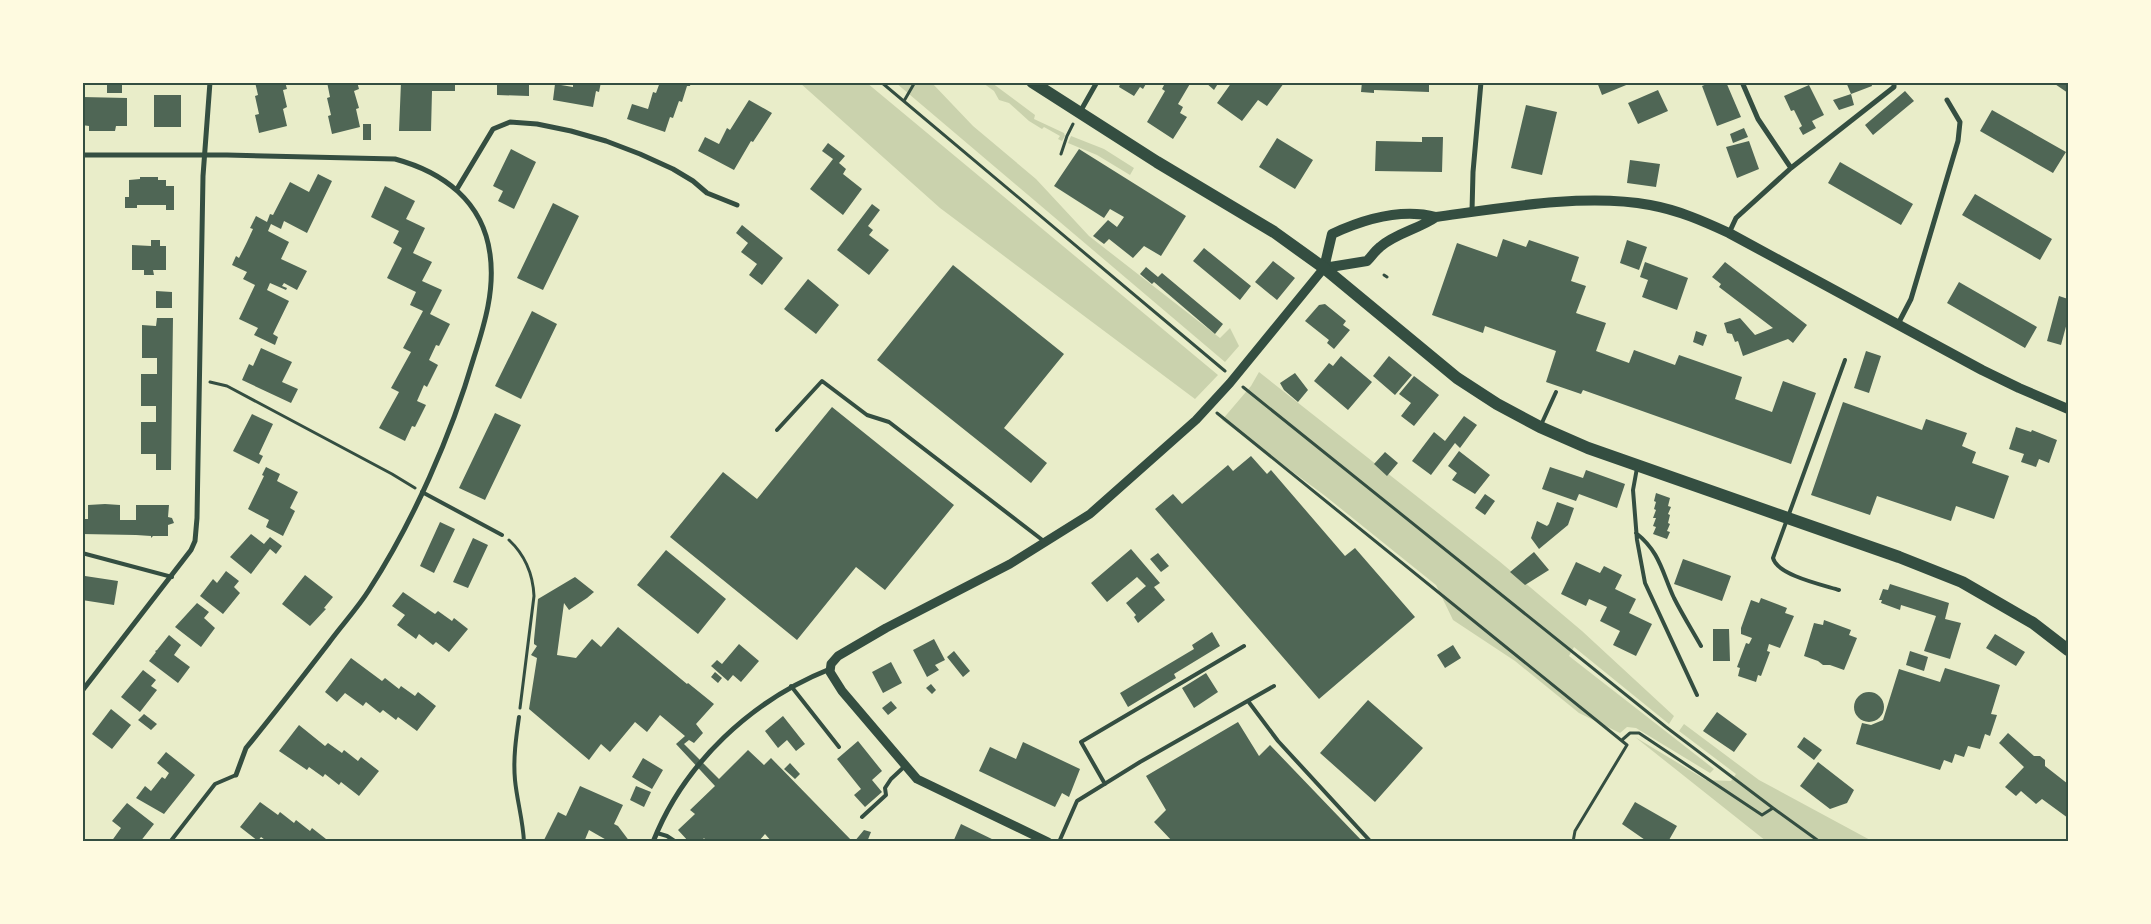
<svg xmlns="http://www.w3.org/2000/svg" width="2151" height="924" font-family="'DM Sans',sans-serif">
	<rect width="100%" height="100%" fill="#e9edc9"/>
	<path fill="#cad2ad" d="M800 83H867L1218 375 1195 399 940 208Z
		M896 83H932L973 126 1036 179 1089 236 1220 338 1230 328 1239 346 1225 362Z
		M983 83H992L1035 115 1034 119 1064 133 1065 136 1062 141 1058 139 1060 136 1044 127 1042 129 1029 121 1009 103 999 100 994 91Z
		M1071 136 1104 149 1134 168 1130 175 1097 155 1068 143Z
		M1259 372 1499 561 1582 631 1674 716 1669 724 1574 647 1569 656 1714 769 1710 773 1636 728 1627 727 1620 733 1579 713 1515 661 1453 620 1436 585 1324 495 1222 420 1251 386Z
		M1684 724 1759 780 1872 841H1766L1635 737 1706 780 1731 781 1736 774 1679 731Z"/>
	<path fill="#4f6655" d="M107 82H122V93H107Z
		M255 82H285L287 89 283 90 287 107 283 109 287 126 259 133 255 115 259 114 255 96 258 95Z
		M327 82H357L359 89 354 91 359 108 356 109 360 127 332 134 328 116 331 115 327 98 330 97Z
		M401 82H455V91H432L431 131H399Z
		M497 82H529V96L497 95Z
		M573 82H601L599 92 596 91 593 107 553 100 555 84 573 87Z
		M660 82H691L690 86H687L682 102 679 101 673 118 670 117 665 132 627 119 632 104 648 109 653 92 656 93Z
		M1121 82H1147L1143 89 1140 87 1134 96 1119 87Z
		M1170 82H1191L1178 104 1183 107 1180 113 1187 117 1173 139 1147 122 1165 91 1162 89 1165 83 1168 85Z
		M1205 82H1219L1214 90Z
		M1232 82H1283L1284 83 1267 106 1258 100 1242 121 1217 103Z
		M1362 82H1429V92L1374 90V93L1361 92Z
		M1597 82H1631V83L1602 95Z
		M1712 82H1726L1741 117 1717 126 1702 86Z
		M1846 82H1871L1872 86 1851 94Z
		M2052 82H2068V93Z
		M1809 85 1824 115 1812 121 1816 128 1803 135 1799 128 1802 126 1794 110 1791 111 1784 96Z
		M1658 90 1668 111 1638 124 1628 103Z
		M1905 91 1914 101 1873 135 1865 125Z
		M1851 94 1854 105 1839 110 1833 100Z
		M154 95H181V127H154Z
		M82 97 127 98V126H116L115 131H89V126L82 125Z
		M749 100 772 113 753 142 751 141 734 170 698 151 705 137 719 144 727 128 730 130Z
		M1526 105 1557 112 1542 175 1511 168Z
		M1992 110 2066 152 2053 173 1980 131Z
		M363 124H371V140H363Z
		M1744 128 1748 137 1733 143 1730 134Z
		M1422 137H1443L1442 172 1375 171 1376 141 1422 142Z
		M1277 138 1313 160 1295 189 1259 167Z
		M1749 141 1759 169 1737 178 1726 147Z
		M828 143 845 156 839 163 846 169 843 174 862 189 843 215 810 189 833 159 822 151Z
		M511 149 536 162 514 209 498 201 503 191 493 186Z
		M1079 149 1186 216 1161 256 1144 246 1133 258 1109 239 1104 244 1093 236 1108 220 1117 227 1124 217 1110 209 1104 218 1054 186Z
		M1630 160 1660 164 1656 187 1627 183Z
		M1840 162 1913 204 1901 225 1828 183Z
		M318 174 332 181 307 233 284 221 281 229 271 224 268 231 289 242 281 259 307 271 297 290 284 283 282 286 287 288 286 290 270 283 267 290 289 301 273 334 278 337 275 345 254 335 258 328 239 319 255 285 243 279 247 272 232 265 236 256 239 258 247 242 253 229 250 228 256 216 267 222 270 214 273 215 290 182 309 192Z
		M140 177H158V180H166V186H174V210H166V205H137V208H125V197H129V180L140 179Z
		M385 186 415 201 406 219 425 228 413 253 432 262 422 281 442 290 430 314 450 324 439 346 436 345 429 360 438 365 427 387 424 385 417 401 426 405 415 427 412 426 405 441 379 428 399 392 391 388 411 352 403 348 423 311 410 305 416 292 387 278 402 248 393 243 399 231 371 217Z
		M1975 194 2052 239 2040 260 1962 215Z
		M553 203 579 216 543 290 517 278Z
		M872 204 880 210 868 226 873 230 869 235 889 250 869 275 837 250Z
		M742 225 783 258 762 285 749 275 757 264 741 252 748 243 736 233Z
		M1503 239 1526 247 1529 240 1579 257 1571 281 1586 286 1576 313 1606 323 1596 351 1629 363 1634 350 1675 365 1679 355 1742 377 1735 399 1772 412 1783 381 1816 393 1791 464 1583 390 1581 394 1546 382 1556 351 1485 326 1483 333 1432 315 1457 243 1497 257Z
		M151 240H160V246H166V270H153L154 275H144V270H132V245L151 246Z
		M1627 240 1647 247 1639 270 1620 263Z
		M1204 248 1251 286 1240 300 1193 261Z
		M1273 261 1295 278 1277 300 1255 282Z
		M1645 262 1688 278 1677 310 1642 297 1648 280 1640 277Z
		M1725 262 1807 325 1793 343 1788 339 1743 356 1738 341 1735 342 1732 334 1727 333 1724 323 1740 318 1755 335 1773 328 1719 287 1721 284 1712 277Z
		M953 265 1064 354 1004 428 1047 463 1031 483 877 360Z
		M1146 267 1158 277 1162 273 1223 324 1215 334 1154 282 1152 284 1140 274Z
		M808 279 839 305 816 334 784 309Z
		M1959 282 2037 327 2025 348 1947 303Z
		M156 291 172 292V308H156Z
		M2059 296 2068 299V319L2061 345 2047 341Z
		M1325 304 1346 321 1343 325 1350 330 1334 349 1327 343 1329 340 1305 321 1319 305Z
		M532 311 557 324 521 399 495 386Z
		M157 318H173L171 470H156V454H141V422H156V406H141V374H157V358H142V325L156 326Z
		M1696 331 1707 335 1703 346 1693 342Z
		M261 348 292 362 282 382 298 389 291 403 242 380 249 364 253 366Z
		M1866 351 1881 356 1869 393 1854 388Z
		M1341 356 1372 382 1348 410 1314 381 1329 363 1333 366Z
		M1389 356 1412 375 1395 395 1373 376Z
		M1295 373 1308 390 1298 402 1284 390 1280 383Z
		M1414 376 1439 395 1414 426 1401 416 1411 403 1399 394Z
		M1843 402 1922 430 1926 419 1967 433 1962 446 1976 452 1972 463 2009 476 1994 519 1956 506 1951 521 1877 496 1870 515 1811 495Z
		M832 407 954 505 885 590 856 567 797 640 670 537 723 472 757 499Z
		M495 413 521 425 485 500 459 488Z
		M252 414 273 424 259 454 263 456 259 464 233 451Z
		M1464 416 1477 425 1460 448 1455 443 1431 475 1412 461 1434 432 1445 441Z
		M2016 427 2031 432 2032 430 2057 440 2049 463 2039 459 2036 467 2021 462 2024 454 2009 449Z
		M1459 451 1490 475 1475 494 1452 480 1457 473 1448 466Z
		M1385 452 1398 463 1387 476 1374 464Z
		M1251 456 1267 474 1271 470 1345 556 1355 548 1415 617 1319 699 1155 509 1173 494 1182 504 1228 465 1233 471Z
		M266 467 280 474 277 481 298 492 290 508 295 511 283 536 266 527 269 520 248 509 264 476 262 475Z
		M1550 467 1583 478 1586 470 1625 484 1617 508 1579 494 1576 501 1542 489Z
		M1656 493 1670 498 1668 506 1671 507 1668 514 1670 515 1668 523 1670 524 1667 531 1670 532 1667 539 1653 534 1656 527 1653 526 1656 518H1653L1656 510 1654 509 1656 502 1654 501Z
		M1485 494 1495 501 1485 515 1475 508Z
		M1557 502 1574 508 1568 525 1539 549 1531 538 1537 521 1547 526 1549 524Z
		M105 504 120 505V520H136V505H169L168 517 172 518 174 523 168 525V536H153L151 538V536L136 535 82 534V519H88V505Z
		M440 522 455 529 434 573 420 566Z
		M251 534 264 544 270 537 282 546 276 554 270 549 251 574 230 557Z
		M473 538 488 545 468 588 453 582Z
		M1131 549 1160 583 1154 587 1165 600 1138 623 1134 617 1136 615 1126 603 1146 586 1137 577 1107 602 1091 583Z
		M666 550 726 599 698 634 637 585Z
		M1534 552 1549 570 1525 585 1510 572Z
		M1158 553 1169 566 1161 572 1150 559Z
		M1683 559 1731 576 1722 601 1674 584Z
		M1576 562 1600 573 1604 566 1622 575 1615 589 1636 599 1629 613 1652 624 1636 656 1613 645 1620 631 1600 621 1607 607 1589 599 1586 606 1561 594Z
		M226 571 239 581 234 587 240 593 223 614 200 596 213 579 217 583Z
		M305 575 333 597 324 608 326 609 310 626 282 604Z
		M85 576 118 581 114 605 82 600Z
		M575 577 594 592 587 598 569 610 564 603 557 655 576 658 592 639 601 647 618 627 687 684 688 683 714 704 696 724 703 733 694 743 689 740 684 744 719 779 748 750 764 765 771 758 853 842H772L765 834 758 842H707L704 838 701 842H689L678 830 695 814 690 810 715 786 676 744 685 736 660 715 647 732 635 722 610 752 601 744 589 760 529 709 537 658 531 655 537 646 534 644V640L538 599Z
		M1890 584 1949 603 1945 619 1961 623 1950 659 1924 651 1936 616 1901 605 1900 610 1881 603 1882 600H1879L1883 589 1888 590Z
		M403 592 435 614 438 611 452 621 454 618 468 629 449 652 436 642 433 645 419 634 416 639 397 625 405 615 392 606Z
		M1761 598 1787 608 1785 613 1794 616 1780 648 1769 644 1767 651 1770 652 1761 676 1758 675 1756 682 1738 676 1740 668 1737 667 1746 643 1749 644 1752 638 1741 634V628L1751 600 1759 603Z
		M197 603 209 612 204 618 215 628 201 647 175 627Z
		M1824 620 1851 630 1849 635 1857 638 1844 670 1830 665H1823L1818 661 1804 656 1814 623 1823 625Z
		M1713 629H1729L1730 661H1713Z
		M1212 632 1220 646 1174 674 1176 678 1128 707 1120 693 1194 649 1192 645Z
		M1995 634 2025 652 2016 666 1986 648Z
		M169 635 181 645 174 655 190 667 178 683 149 661 156 652 155 651 157 650Z
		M934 639 945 660 935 665 939 670 927 677 913 650Z
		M739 644 759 661 741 682 733 675 728 681 711 666 717 660 722 664Z
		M1453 645 1461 658 1445 668 1437 655Z
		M954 651 970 671 963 677 947 657Z
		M1910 651 1928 657 1924 671 1906 665Z
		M351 658 382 681 385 678 399 689 401 686 415 696 418 692 436 706 417 731 398 717 396 720 383 710 380 713 366 702 363 706 345 693 337 702 325 692Z
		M891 662 902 683 883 693 872 672Z
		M1945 668 2000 685 1991 714 1997 715 1990 736 1985 734 1980 749 1968 746 1964 757 1955 754 1952 763 1944 760 1940 770 1856 744 1862 723 1871 725 1883 720 1899 669 1940 682Z
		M143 670 156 680 151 686 157 690 140 712 121 697Z
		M715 672 722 678 718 683 711 677Z
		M1206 673 1218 692 1194 708 1182 688Z
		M931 684 936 690 932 694 926 688Z
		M1854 707a15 15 0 1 1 30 0a15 15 0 1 1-30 0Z
		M1368 700 1423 748 1375 802 1320 753Z
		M891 701 897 708 888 715 882 708Z
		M111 709 131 725 112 749 92 734Z
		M1717 712 1747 734 1734 752 1703 731Z
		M144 714 157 724 151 730 138 720Z
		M783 716 805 744 796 751 787 740 778 748 765 731Z
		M1238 722 1259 756 1270 745 1363 842H1173L1154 822 1166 810 1146 776Z
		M299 725 325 746 328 743 342 753 344 750 358 761 361 757 379 771 359 796 341 782 339 785 325 774 323 777 309 767 307 770 279 751Z
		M2008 733 2034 756H2040L2045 760V766L2068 784V818L2042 799 2036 804 2021 791 2016 796 2005 787 2024 767 1999 743Z
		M1804 737 1822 750 1814 760 1797 747Z
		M858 741 882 771 872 780 882 792 865 807 854 795 861 789 837 759Z
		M1023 742 1080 769 1069 797 1062 793 1055 807 979 771 990 747 1016 759Z
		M166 752 195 775 164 814 136 798 145 786 151 791 162 777 165 779 169 773 157 763Z
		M643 758 663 770 652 789 632 777Z
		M1818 762 1854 790 1847 803 1830 809 1800 786Z
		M790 763 800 774 795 779 784 769Z
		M580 786 623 805 614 824 618 826 630 842H610L589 830 584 842 544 840 558 812 566 816Z
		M636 786 651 792 644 807 630 800Z
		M260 802 278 815 280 812 294 823 296 820 310 831 312 828 326 839 323 842H268L261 837 258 841 240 827Z
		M1635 802 1677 826 1669 840 1671 842H1648L1622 824Z
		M127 803 154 824 140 842H111L121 828 112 821Z
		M961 824 998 842H953Z
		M864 830 871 832 867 842H854Z"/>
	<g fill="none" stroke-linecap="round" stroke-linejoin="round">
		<path stroke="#344e41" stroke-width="3" d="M881 82 1225 371
			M904 101 915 82
			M1061 154 1067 136 1073 124
			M1384 275 1387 277
			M210 382 227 386 392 474 415 488
			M1243 387 1666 727 1773 808 1820 842
			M1217 413 1627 745 1575 831 1573 842
			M509 540C525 555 533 575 534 596L520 708
			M1622 740 1630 733H1639L1762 815 1773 808"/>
		<path stroke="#344e41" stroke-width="4" d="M1541 425 1556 392
			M777 430 822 381 867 415 889 422 1045 542
			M1637 468 1633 490 1637 540 1645 583 1697 695
			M422 492 502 535
			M1636 533C1660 552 1662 572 1674 598 1682 614 1692 630 1701 646
			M82 553 172 577
			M1839 590C1823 585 1777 575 1773 558L1845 360
			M791 686 839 747
			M1248 701 1278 741 1371 842
			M519 717C516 738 513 759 515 780 517 801 523 820 524 842
			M1105 784 1081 742 1244 646
			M862 817 886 795 885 788 891 779 905 766
			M657 833 667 836 676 842
			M170 842 215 784 236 775
			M1059 842 1077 801 1140 762 1274 686"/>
		<path stroke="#344e41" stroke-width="5" d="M1742 82 1758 119 1791 168
			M1080 112 1097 82
			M82 155H227L395 159C443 172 483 201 490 254 495 289 485 323 474 357 451 436 413 522 369 590 357 609 341 626 328 644 301 679 274 714 246 748L236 775
			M457 189 493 129 510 122 537 124 571 131 606 141 640 154 673 169 693 181 707 193 737 205
			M1472 211 1473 172 1481 82
			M1729 233 1736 218 1791 168 1894 87V82
			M1898 324 1911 299 1958 141 1960 122 1947 100
			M82 691 191 550 195 541 197 518 203 176 210 82
			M653 842C684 763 752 700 830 669"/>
		<path stroke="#344e41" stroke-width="9" d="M1048 842 917 779 842 691 830 672 831 664 838 656 886 628 1010 564 1090 514 1196 420 1230 383 1324 268"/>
		<path stroke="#344e41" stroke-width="10" d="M1436 217C1419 229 1396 233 1380 247 1375 251 1371 257 1367 261L1324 268 1332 234C1364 219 1401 208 1436 217 1501 208 1585 193 1650 205 1678 210 1703 221 1729 233L1982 370 2019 388 2068 409"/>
		<path stroke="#344e41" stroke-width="12" d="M1032 82 1157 162 1274 232 1324 268 1457 378 1497 404 1540 427 1588 448 1899 557 1962 582 2033 623 2068 650"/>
	</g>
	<rect width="2151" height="924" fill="none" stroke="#fefae0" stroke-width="168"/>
	<rect x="84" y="84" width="1983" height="756" fill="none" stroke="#344e41" stroke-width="2"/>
</svg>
